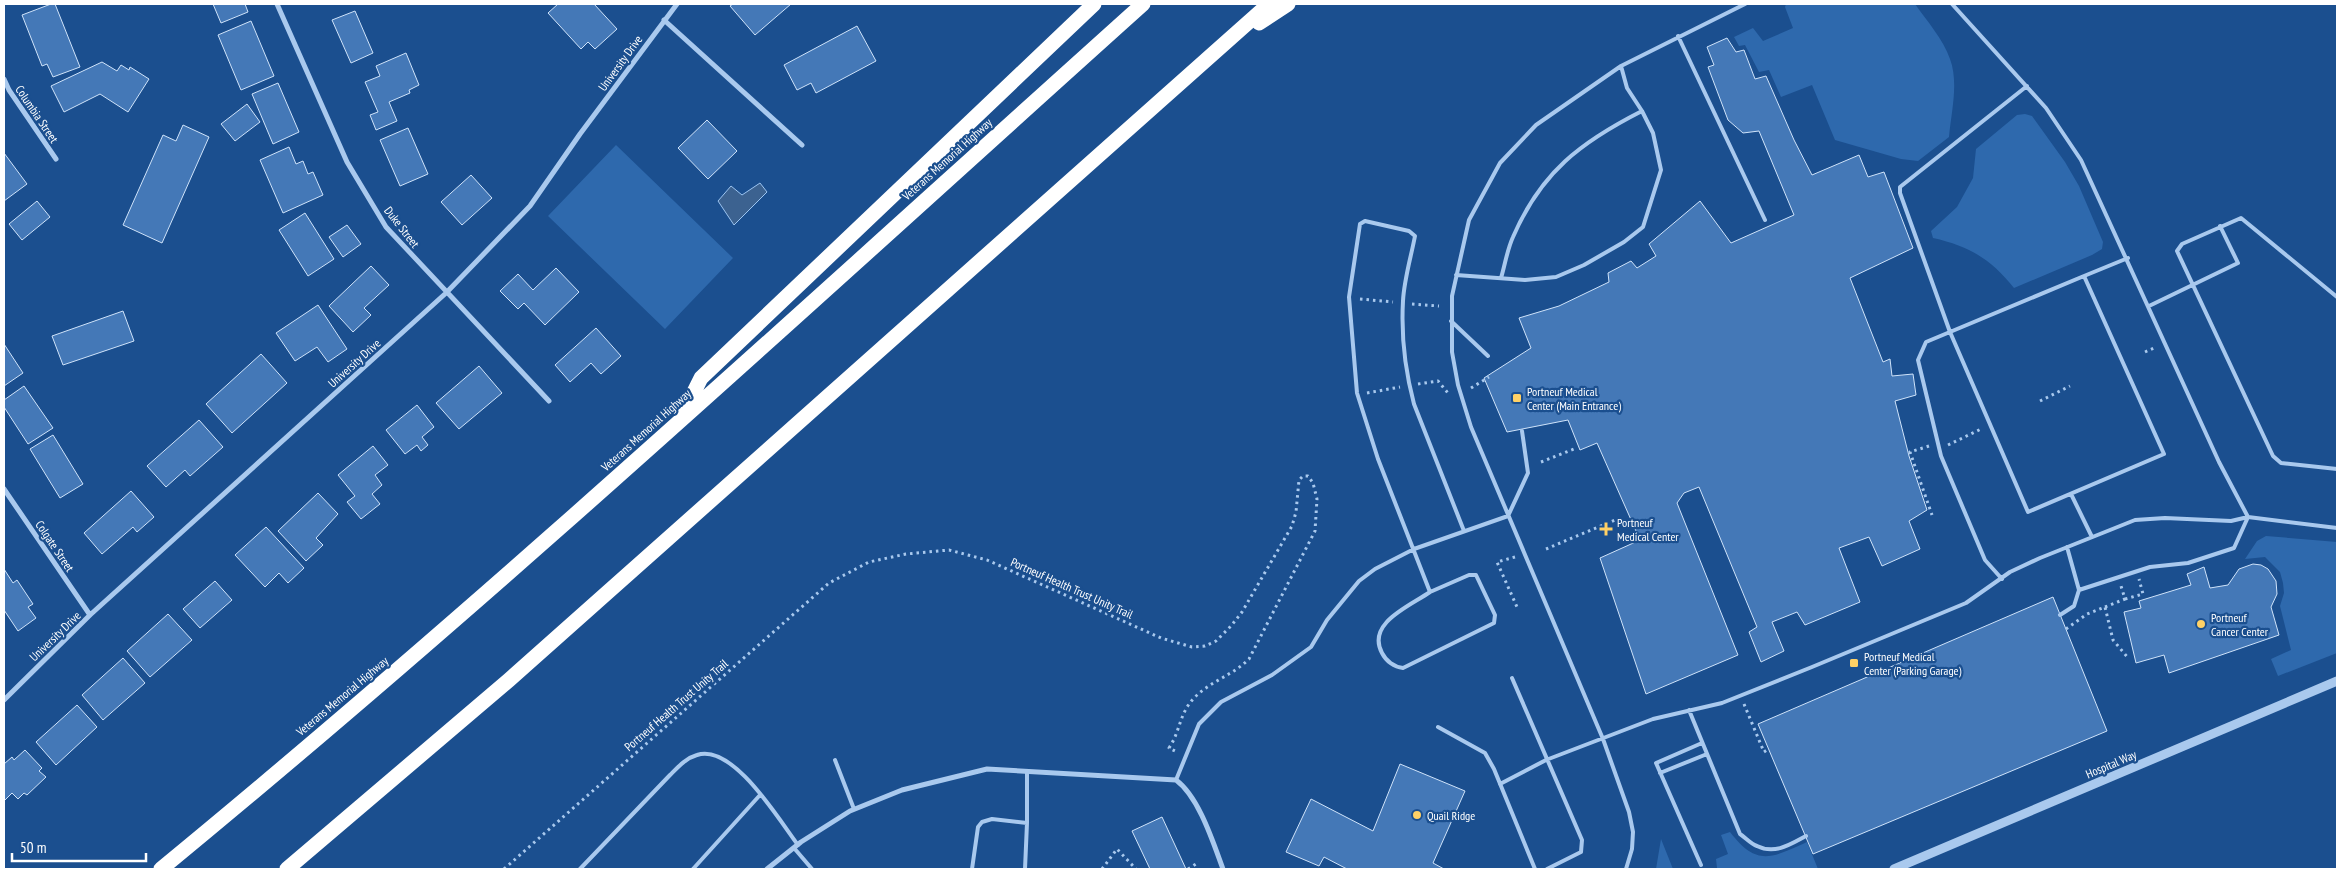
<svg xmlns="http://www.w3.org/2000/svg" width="2341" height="873" font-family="'PT Sans Narrow',sans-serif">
	<rect width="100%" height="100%" fill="#1b4f8f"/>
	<path fill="#2e69ad" d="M1786 4H1915C1927 21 1943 39 1950 59 1959 83 1951 113 1949 137L1918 161 1901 159 1835 140 1812 85 1781 97 1769 70 1759 72 1745 45 1739 46 1734 37 1753 28 1763 41 1793 28 1785 7Z
		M2025 114 2032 116 2065 162 2079 186 2103 242 2102 249 2092 255 2014 288C1991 259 1969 246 1933 238L1931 231 1957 207 1973 178 1976 149 2017 115Z
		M616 145 733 258 665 329 548 216Z
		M2266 536 2337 542V653L2278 676 2271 659 2291 650 2280 606 2284 593 2283 583 2280 572 2265 557 2245 559 2257 541Z
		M1730 832C1757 867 1771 858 1807 842L1818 869H1714L1717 868 1716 859 1728 854 1721 835Z
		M1661 839 1673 869H1656Z"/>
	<path fill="#3c6290" stroke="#9cc4f0" d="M760 183 767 192 734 225 718 201 731 186 742 195Z"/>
	<path fill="#4478b7" stroke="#cfe3fa" d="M51 4H55L80 67 53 77 47 64 42 66 22 15Z
		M213 4H245L248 12 221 23Z
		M558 4H594L617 29 595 49 588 42 581 49 548 13Z
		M733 4H791L755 35 730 6Z
		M355 11 373 53 351 63 332 20Z
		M251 21 274 76 241 90 218 35Z
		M857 26 876 61 816 93 811 83 797 90 784 65Z
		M1727 38 1736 52 1744 50 1755 79 1766 76 1794 140 1812 175 1859 155 1868 177 1884 172 1913 248 1850 278 1883 362 1890 359 1892 376 1913 374 1916 395 1895 401 1909 456 1927 510 1909 521 1920 549 1882 566 1869 537 1839 548 1860 602 1805 625 1797 612 1772 622 1784 651 1761 662 1749 632 1757 627 1699 487 1684 493 1677 503 1738 655 1646 694 1600 558 1640 540 1597 443 1580 450 1568 420 1507 432 1484 378 1531 348 1519 318 1559 306 1609 282 1608 273 1631 261 1637 268 1656 256 1649 244 1700 201 1731 243 1794 215 1759 131 1743 133 1728 120 1708 67 1714 65 1707 47Z
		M406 53 419 85 409 90 410 93 389 102 397 121 376 130 370 115 378 112 365 82 380 76 376 66Z
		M102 62 117 71 121 65 129 70 130 67 149 79 128 112 100 94 64 112 51 86Z
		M278 83 299 132 273 144 252 94Z
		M247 104 260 122 235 141 221 124Z
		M707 120 737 151 708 179 678 148Z
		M183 125 209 137 162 243 123 225 163 135 176 141Z
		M408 128 428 174 400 186 380 140Z
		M289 147 296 164 303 161 308 174 313 172 323 195 283 213 260 160Z
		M4 153 27 184 4 201Z
		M471 175 492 198 462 225 441 202Z
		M37 201 50 217 22 240 9 224Z
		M305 213 334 259 308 276 279 230Z
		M347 225 361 244 343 257 329 237Z
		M371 266 389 285 364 308 371 315 353 332 329 306Z
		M556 268 579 292 545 325 524 303 518 309 500 291 518 274 533 290Z
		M318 305 347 349 328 362 317 347 295 361 276 333Z
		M123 311 134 341 63 365 52 336Z
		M596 328 621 356 601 374 591 363 570 382 555 365Z
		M4 344 23 373 4 386Z
		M261 354 287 383 232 433 206 404Z
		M479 366 502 393 459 429 436 403Z
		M24 386 53 428 28 444 4 407V400Z
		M417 405 434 427 422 437 428 445 421 451 417 445 405 454 386 430Z
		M199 420 223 447 190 476 185 470 166 487 147 466Z
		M53 435 83 484 60 498 30 449Z
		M373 446 388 465 375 475 382 485 372 494 380 504 361 519 347 502 355 496 338 475Z
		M131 491 154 517 137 532 133 527 102 554 84 533Z
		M318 493 338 514 316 538 323 545 306 561 278 531Z
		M266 527 304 568 288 583 279 573 265 587 235 555Z
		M2253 564 2261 565 2268 569 2276 581 2277 594 2271 607 2279 635 2169 673 2164 655 2136 663 2124 612 2141 608 2139 601 2191 585 2187 574 2204 567 2210 588 2228 585 2239 569Z
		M4 569 13 583 17 580 33 604 28 607 36 618 18 631 4 610Z
		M215 581 232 600 200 628 183 609Z
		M2053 597 2107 731 1813 854 1758 724Z
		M168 614 192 640 150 677 127 651Z
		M123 658 145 683 103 720 82 695Z
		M77 705 97 727 56 765 36 742Z
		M25 750 42 768 39 771 46 777 27 795 24 793 18 799 12 793 4 801V764L12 757 14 760Z
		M1400 764 1465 791 1433 863 1444 869H1347L1324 857 1319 866 1286 852 1311 799 1373 831Z
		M1162 817 1186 869H1150L1132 831Z"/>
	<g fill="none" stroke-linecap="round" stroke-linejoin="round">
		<path stroke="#a9c9ee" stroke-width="3" stroke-dasharray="2.5 4" stroke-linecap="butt" d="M1360 299 1393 302
			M1412 304 1439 306
			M2145 352 2154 348
			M1418 384 1438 381 1448 393
			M1471 388 1489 377
			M1367 393 1400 387
			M2040 401 2070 386
			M1948 445 1981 429
			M1929 446 1910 452 1932 515
			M1541 462 1574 449
			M1546 549 1615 520
			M1515 557 1497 562 1517 607
			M2125 599 2143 594 2139 579
			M2105 607 2125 599 2121 586
			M2066 629 2087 614 2105 607 2113 640 2129 659
			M1744 704 1764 752 1767 750
			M504 869 829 583 869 562 906 554 949 550 987 560 1161 638 1192 647 1205 646 1216 641 1231 626 1242 612 1292 526 1296 512 1299 480 1303 476H1308L1313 483 1317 499 1315 531 1249 659C1233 675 1211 681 1195 697 1179 713 1181 730 1169 748L1175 751
			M1102 869 1117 849 1136 869
			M1188 869 1199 862"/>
		<path stroke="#a9c9ee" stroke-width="4" d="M1952 4 2046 108 2081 160 2219 462 2248 517
			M1678 36 1765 220
			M1456 275 1525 280 1556 277 1584 265 1624 242 1643 227 1661 170 1653 133 1642 111 1627 88 1621 66
			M2084 276 2128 258
			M1501 278C1505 265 1507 250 1513 237 1541 172 1581 142 1642 111
			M2337 297 2241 218 2182 244 2177 251 2273 456 2281 463 2337 469
			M2149 306 2238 263 2220 226
			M1451 321 1488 356
			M2071 494 2092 537
			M2067 547 2079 590 2150 567 2188 563 2234 548 2248 517
			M2002 579 1985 560 1941 456 1918 360 1926 342 2084 276 2164 454 2028 512 1950 332 1900 193V187L2027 86
			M1430 592C1410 606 1366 623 1382 653 1386 661 1394 667 1403 668L1494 623 1495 615 1476 575H1469L1430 592 1378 459 1357 393 1349 297 1360 224 1365 221 1409 231 1415 236C1411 257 1404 280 1403 301 1401 336 1405 370 1414 404L1464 531
			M2060 615 2074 606 2079 590
			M1512 678 1582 840 1581 852 1547 869
			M1689 710 1740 834C1746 838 1751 844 1757 846 1775 855 1791 844 1806 836
			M1438 727 1485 753 1494 769 1535 869
			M835 760 854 809
			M1027 772V823
			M1660 773 1707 754
			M1176 780 1199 724 1221 702 1272 675 1311 647 1327 620 1359 581 1375 569 1414 549 1508 516 1528 473 1522 431
			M1500 784 1546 760 1653 719 1722 703 1812 667 1966 603 2010 572 2040 558 2135 520 2165 518 2231 521 2248 517 2337 528
			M794 848 812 869
			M1701 865 1656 763 1702 743
			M580 869 670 775C678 767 686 758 697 755 733 743 779 820 798 845
			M693 869 760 795
			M972 869 978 827 982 822 992 819 1027 823 1025 869
			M1626 869 1632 849 1633 832 1629 812 1603 739 1471 427 1458 385 1452 352V296L1469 220 1500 163 1536 125 1621 66 1745 4"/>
		<path stroke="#a9c9ee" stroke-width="5" d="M277 4 347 162 386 227 549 401
			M664 20 802 145
			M4 79 9 90 56 159
			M4 489 90 615
			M4 700 90 615 446 293 530 206 580 134 677 4
			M767 869 801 842 850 811 902 790 987 769 1176 780C1199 797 1213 842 1223 869"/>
		<path stroke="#a9c9ee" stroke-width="9" d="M1894 869 2337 681"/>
		<path stroke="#fff" stroke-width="15" d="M1259 23 1288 4
			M684 412 701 378 1094 4
			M161 869C498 592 819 295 1143 4
			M287 869 509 680 1269 4"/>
	</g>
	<g fill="#ffd166" stroke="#1b4f8f" stroke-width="2">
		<rect x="1512" y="393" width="10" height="10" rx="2.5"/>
		<path d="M1603.5 521.5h5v5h5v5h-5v5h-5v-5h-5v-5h5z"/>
		<circle cx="2201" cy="624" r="5"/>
		<rect x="1849" y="658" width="10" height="10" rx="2.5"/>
		<circle cx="1417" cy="815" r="5"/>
	</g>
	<g text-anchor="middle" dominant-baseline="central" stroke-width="4.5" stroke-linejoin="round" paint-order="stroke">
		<g font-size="12" fill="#fff" stroke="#1b4f8f">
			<text transform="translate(620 63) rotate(-54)">University Drive</text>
			<text transform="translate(37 114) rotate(56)">Columbia Street</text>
			<text transform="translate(947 159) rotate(-42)">Veterans Memorial Highway</text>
			<text transform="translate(402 227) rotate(52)">Duke Street</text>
			<text transform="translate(354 363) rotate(-42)">University Drive</text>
			<text transform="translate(646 430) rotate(-42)">Veterans Memorial Highway</text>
			<text transform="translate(55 546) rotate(56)">Colgate Street</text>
			<text transform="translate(1072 588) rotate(24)">Portneuf Health Trust Unity Trail</text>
			<text transform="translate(55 636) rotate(-44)">University Drive</text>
			<text transform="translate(342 696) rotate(-40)">Veterans Memorial Highway</text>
			<text transform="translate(676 705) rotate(-41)">Portneuf Health Trust Unity Trail</text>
			<text transform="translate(2111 764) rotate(-23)">Hospital Way</text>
		</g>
		<g font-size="12" fill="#fff" stroke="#1b4f8f" text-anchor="start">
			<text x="1527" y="391">Portneuf Medical<tspan x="1527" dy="14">Center (Main Entrance)</tspan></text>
			<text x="1617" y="522">Portneuf<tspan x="1617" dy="14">Medical Center</tspan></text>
			<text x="2211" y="617">Portneuf<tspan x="2211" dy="14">Cancer Center</tspan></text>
			<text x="1864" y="656">Portneuf Medical<tspan x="1864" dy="14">Center (Parking Garage)</tspan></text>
			<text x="1427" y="815">Quail Ridge</text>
		</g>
	</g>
	<rect width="2341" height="873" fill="none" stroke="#ffffff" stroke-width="10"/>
	<path d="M12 853v8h134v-8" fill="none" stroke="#ffffff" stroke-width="2.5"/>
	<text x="20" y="853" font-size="15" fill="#ffffff" stroke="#1b4f8f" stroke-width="4" paint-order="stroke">50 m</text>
</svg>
